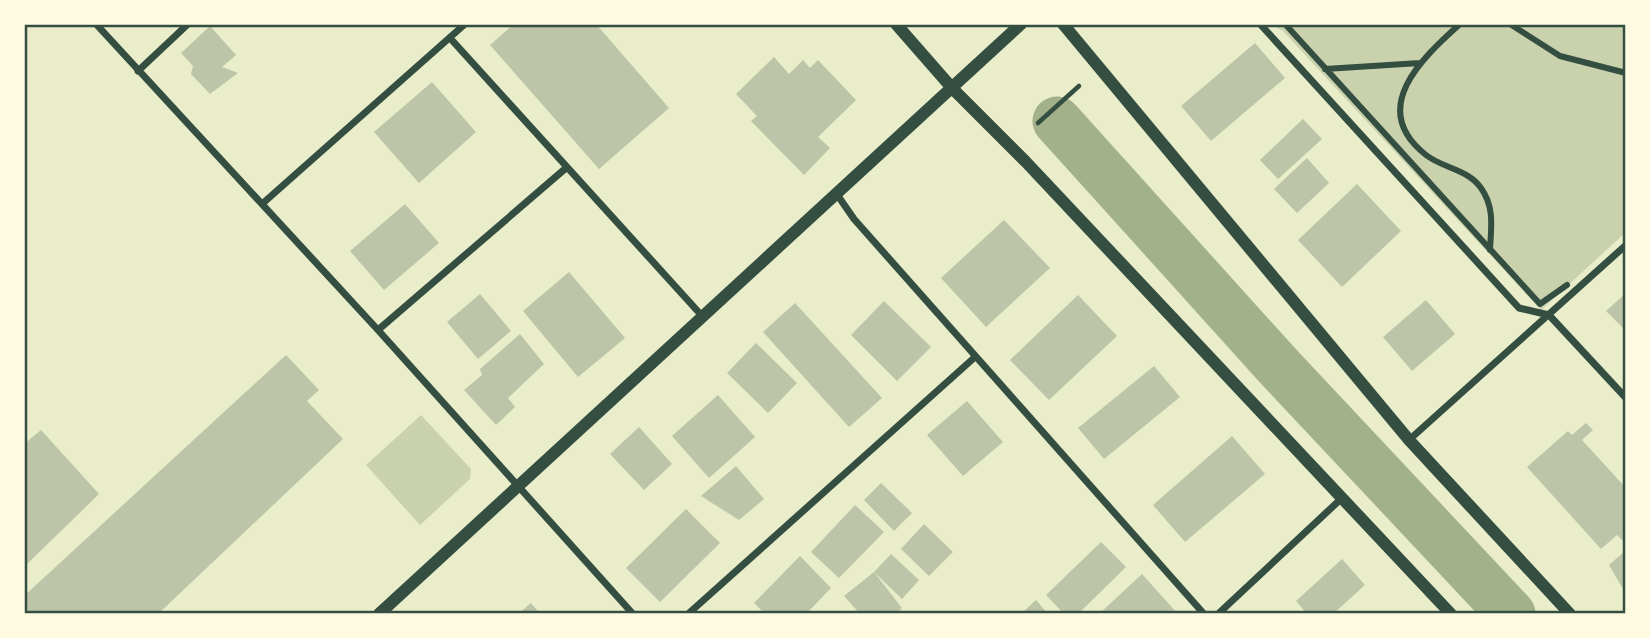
<svg xmlns="http://www.w3.org/2000/svg" width="1650" height="638" font-family="Arial,sans-serif">
	<rect width="100%" height="100%" fill="#e9edc9"/>
	<path fill="#cad2ad" d="M1272 25H1625V233L1541 310 1283 31Z
		M421 415 471 469 470 479 420 525 366 465Z"/>
	<g fill="none" stroke-linecap="round" stroke-linejoin="round">
		<path stroke="#a3b18a" stroke-width="49" d="M1057 121 1279 367 1511 614"/>
	</g>
	<path fill="#bcc5a7" d="M514 24H596L669 108 599 169 490 45Z
		M210 26 236 55 222 67 238 73 210 94 191 74 193 66 181 53Z
		M1255 43 1285 78 1211 141 1181 106Z
		M774 57 789 74 803 60 810 68 818 60 856 100 818 137 830 148 804 175 751 121 757 116 736 94Z
		M432 82 476 132 419 183 374 132Z
		M1303 119 1322 139 1278 179 1260 160Z
		M1307 158 1329 183 1297 213 1274 189Z
		M1357 184 1401 231 1342 287 1298 240Z
		M405 204 439 243 384 290 350 251Z
		M1004 220 1050 268 986 327 941 278Z
		M569 272 625 338 578 377 523 311Z
		M1626 293V331L1606 311Z
		M480 294 511 331 478 359 447 322Z
		M1078 295 1117 336 1049 400 1010 360Z
		M1426 300 1455 334 1412 371 1383 337Z
		M884 301 931 347 897 381 851 335Z
		M795 303 882 398 849 427 763 332Z
		M520 334 544 364 508 398 515 407 496 425 464 390 482 375 480 369Z
		M756 343 797 383 768 413 727 373Z
		M286 355 319 390 307 401 343 439 158 614H24V596Z
		M1154 366 1180 397 1104 459 1078 428Z
		M718 395 755 437 709 478 672 436Z
		M967 401 1003 442 963 476 927 435Z
		M1586 423 1593 430 1582 440 1626 488V544L1617 535 1601 549 1527 467 1568 431 1572 435Z
		M639 427 672 464 644 490 610 454Z
		M41 430 99 494 24 567V444Z
		M1232 436 1265 474 1185 542 1153 505Z
		M736 466 764 499 739 520 701 496Z
		M881 483 912 513 894 531 864 500Z
		M855 505 884 532 839 578 811 552Z
		M686 509 720 543 660 602 626 568Z
		M924 524 953 552 929 576 901 549Z
		M1101 542 1126 567 1078 614H1064L1046 595Z
		M1626 550V594L1609 565Z
		M891 554 919 580 902 599 874 572Z
		M800 556 831 588 806 614H765L754 603Z
		M1342 559 1365 585 1333 614H1307L1296 601Z
		M874 572 902 608 897 614H860L844 596Z
		M1142 574 1178 614H1099Z
		M1036 600 1048 614H1021Z
		M531 603 540 614H518Z"/>
	<g fill="none" stroke-linecap="round" stroke-linejoin="round">
		<path stroke="#344e41" stroke-width="4.5" d="M1038 123 1079 86"/>
		<path stroke="#344e41" stroke-width="6" d="M1285 24 1540 304 1567 285
			M1460 24C1422 58 1367 109 1426 155 1442 168 1468 169 1481 188 1495 208 1491 227 1490 250
			M1510 24 1560 56 1626 73
			M1325 69 1420 63"/>
		<path stroke="#344e41" stroke-width="7" d="M96 24 378 330 633 614
			M1260 24 1519 308 1549 315 1626 398
			M450 38 703 317
			M138 71 188 24
			M836 193 854 219 1204 614
			M262 204 465 24
			M378 330 566 168
			M1409 440 1626 245
			M688 614 975 357
			M1218 614 1343 497"/>
		<path stroke="#344e41" stroke-width="12" d="M896 24 952 88 1026 162 1451 614
			M1063 24 1409 440 1570 614
			M379 614 1021 24"/>
	</g>
	<rect width="1650" height="638" fill="none" stroke="#fefae0" stroke-width="52"/>
	<rect x="26" y="26" width="1598" height="586" fill="none" stroke="#344e41" stroke-width="2.5"/>
</svg>
